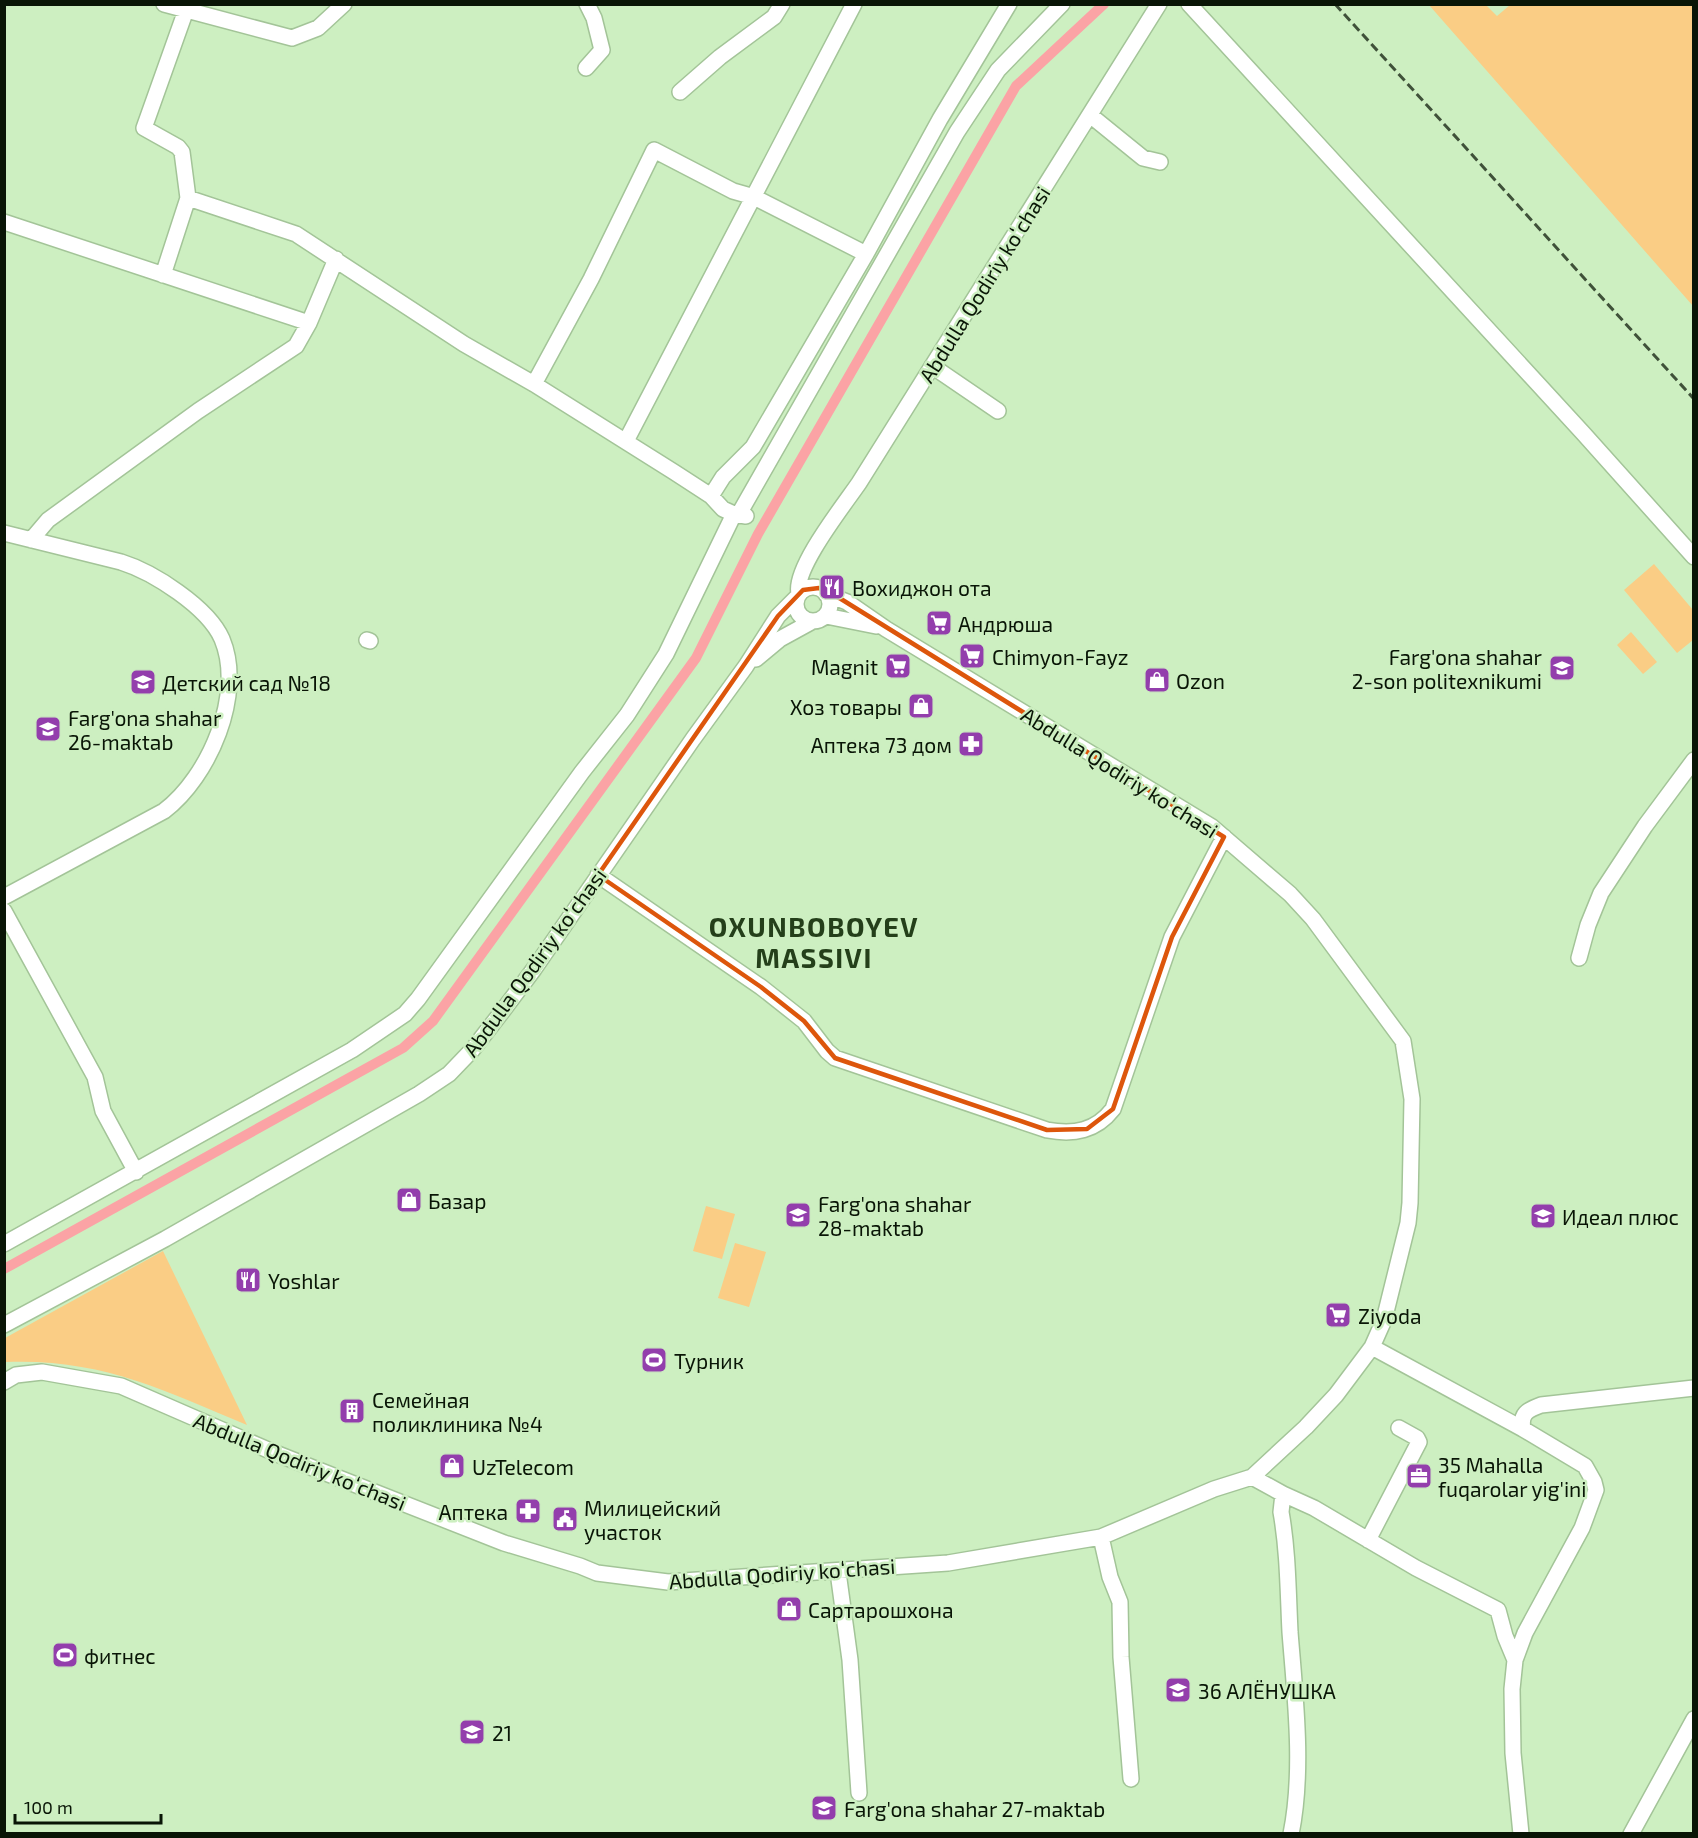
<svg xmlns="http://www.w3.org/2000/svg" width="1698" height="1838" font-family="'Exo 2',sans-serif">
	<rect width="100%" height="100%" fill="#cdefc1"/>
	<path fill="#facd85" d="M1429 5H1486L1497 16 1510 5H1693V306Z
		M1654 564 1693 610V640L1677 653 1624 590Z
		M1631 632 1657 662 1643 674 1617 645Z
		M706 1206 735 1214 722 1259 693 1251Z
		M735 1243 766 1252 749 1307 718 1298Z
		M163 1251 247 1425C162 1389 99 1358 5 1362V1338Z"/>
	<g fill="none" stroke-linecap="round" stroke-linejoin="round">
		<path stroke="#fba3a5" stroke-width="10" d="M4 1269 403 1048 433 1021 696 658 758 534 1016 86 1104 4"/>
		<g stroke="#a3c498" stroke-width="18">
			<path id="minor" d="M164 4 292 38 318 28 344 4
				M1189 4 1583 433 1694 557
				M586 68 602 50 594 18 587 4
				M680 92 720 57 774 17 782 4
				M1090 115 1143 158 1160 162
				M188 198 296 234 464 344 534 384 674 472 711 496 723 509 734 514 746 516
				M4 222 309 323
				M163 275 188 198 182 152 178 147 144 128 186 10
				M932 366 998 411
				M534 384 591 279 654 150 733 191 754 197 866 254
				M626 441 854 4
				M711 496 723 477 753 447 866 254 940 119 1009 4
				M739 514 957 132 998 70 1062 4
				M4 533 121 562C153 572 208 607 222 639 245 694 209 777 164 811L4 897
				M31 540 48 520 198 411 296 346 309 323 336 259
				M796 604a17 17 0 1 1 34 0a17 17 0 1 1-34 0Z
				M799 593C793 569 844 505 859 483L1159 4
				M826 616 876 626
				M367 640 370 641
				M756 659 780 639 811 622
				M598 875 761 987 804 1021 827 1051 835 1058 1047 1130C1074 1135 1096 1131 1113 1109L1172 937 1224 837
				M4 911 95 1077 103 1111 136 1172
				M1579 958 1588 925 1601 893 1645 826 1694 760
				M4 1244 352 1050 405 1014 418 999 582 772 627 715 666 654 734 514
				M4 1325 165 1239 419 1094 449 1074 473 1049 501 1013 534 969 693 739 746 666 778 616 796 598
				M1372 1347 1523 1429 1585 1466 1594 1482 1596 1490 1582 1528 1525 1633 1515 1660 1512 1689 1513 1753 1521 1834
				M4 1382 16 1375 42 1372 121 1386 275 1453 504 1543 580 1566 597 1573 668 1582 948 1563 1101 1537 1214 1489 1252 1477 1306 1427 1336 1395 1372 1347 1384 1320 1408 1223 1410 1203 1412 1099 1403 1041 1313 919 1290 894 1212 827 886 629 847 602 826 594
				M1523 1429C1520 1414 1527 1410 1541 1405L1694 1388
				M1252 1477 1283 1494 1281 1512C1288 1551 1288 1592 1290 1632 1295 1696 1304 1770 1291 1834
				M1283 1494 1314 1508 1416 1568 1498 1610 1505 1636 1515 1660
				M1101 1537 1110 1577 1120 1602 1121 1657 1131 1779
				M1368 1540 1419 1442 1417 1438 1399 1428
				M838 1572 850 1660 859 1793
				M1631 1834 1694 1719"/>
		</g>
		<use href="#minor" stroke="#fff" stroke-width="15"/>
		<path stroke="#3f5139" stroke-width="3" stroke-dasharray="9 4.5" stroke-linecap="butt" d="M1335 4 1694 399"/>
	</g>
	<path fill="none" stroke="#dd560c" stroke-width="4.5" stroke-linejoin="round" d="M819 588 841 599 1224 837 1172 937 1113 1109 1087 1129 1047 1130 835 1058 804 1021 761 987 598 875 778 616 803 590Z"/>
	<defs>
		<g id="restaurant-square" transform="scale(1.35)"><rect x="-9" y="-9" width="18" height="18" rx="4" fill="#933eac" stroke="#cdefc1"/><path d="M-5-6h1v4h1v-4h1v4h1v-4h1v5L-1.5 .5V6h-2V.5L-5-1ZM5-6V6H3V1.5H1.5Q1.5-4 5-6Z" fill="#fff"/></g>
		<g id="supermarket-square" transform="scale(1.35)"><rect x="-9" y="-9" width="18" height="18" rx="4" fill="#933eac" stroke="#cdefc1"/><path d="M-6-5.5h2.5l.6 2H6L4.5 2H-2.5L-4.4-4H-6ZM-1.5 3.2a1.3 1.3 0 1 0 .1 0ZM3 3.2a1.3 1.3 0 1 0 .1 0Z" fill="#fff"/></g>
		<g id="university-square" transform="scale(1.35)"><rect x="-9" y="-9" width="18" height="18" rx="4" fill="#933eac" stroke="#cdefc1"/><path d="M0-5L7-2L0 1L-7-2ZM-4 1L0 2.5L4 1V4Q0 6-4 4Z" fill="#fff"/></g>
		<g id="shop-square" transform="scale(1.35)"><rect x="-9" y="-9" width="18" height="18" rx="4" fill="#933eac" stroke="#cdefc1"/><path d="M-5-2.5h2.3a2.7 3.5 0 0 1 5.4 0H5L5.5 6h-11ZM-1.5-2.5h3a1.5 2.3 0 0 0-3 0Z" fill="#fff"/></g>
		<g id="school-square" transform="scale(1.35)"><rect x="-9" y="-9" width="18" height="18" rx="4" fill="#933eac" stroke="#cdefc1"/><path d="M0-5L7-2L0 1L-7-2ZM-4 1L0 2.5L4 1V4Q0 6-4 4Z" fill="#fff"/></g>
		<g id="pharmacy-square" transform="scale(1.35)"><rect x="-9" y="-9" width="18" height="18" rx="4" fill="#933eac" stroke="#cdefc1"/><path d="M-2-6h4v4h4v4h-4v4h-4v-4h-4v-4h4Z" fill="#fff"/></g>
		<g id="stadium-square" transform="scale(1.35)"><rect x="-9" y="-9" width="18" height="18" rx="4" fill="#933eac" stroke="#cdefc1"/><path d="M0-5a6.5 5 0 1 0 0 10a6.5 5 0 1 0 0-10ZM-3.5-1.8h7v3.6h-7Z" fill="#fff"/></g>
		<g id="building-square" transform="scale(1.35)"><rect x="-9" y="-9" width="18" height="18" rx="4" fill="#933eac" stroke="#cdefc1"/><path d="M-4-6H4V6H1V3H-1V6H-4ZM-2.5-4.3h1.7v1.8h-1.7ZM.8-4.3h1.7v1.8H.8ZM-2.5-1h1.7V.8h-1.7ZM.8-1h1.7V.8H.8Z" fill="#fff"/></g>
		<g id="office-square" transform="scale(1.35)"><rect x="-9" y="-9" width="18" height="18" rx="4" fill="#933eac" stroke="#cdefc1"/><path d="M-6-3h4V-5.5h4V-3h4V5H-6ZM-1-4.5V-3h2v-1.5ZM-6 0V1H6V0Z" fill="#fff"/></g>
		<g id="civic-square" transform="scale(1.35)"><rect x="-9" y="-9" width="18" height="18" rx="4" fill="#933eac" stroke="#cdefc1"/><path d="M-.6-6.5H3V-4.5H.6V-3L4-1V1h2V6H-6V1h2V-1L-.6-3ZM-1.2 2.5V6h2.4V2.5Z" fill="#fff"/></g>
	</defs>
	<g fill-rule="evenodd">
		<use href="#restaurant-square" x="832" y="587"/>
		<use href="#supermarket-square" x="939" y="623"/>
		<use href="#supermarket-square" x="972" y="656"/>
		<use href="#supermarket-square" x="898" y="666"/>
		<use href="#university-square" x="1562" y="668"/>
		<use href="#shop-square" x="1157" y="680"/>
		<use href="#school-square" x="143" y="682"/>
		<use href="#shop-square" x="921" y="706"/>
		<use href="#school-square" x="48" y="729"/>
		<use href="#pharmacy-square" x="971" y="744"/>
		<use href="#shop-square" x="409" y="1200"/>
		<use href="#school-square" x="798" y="1215"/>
		<use href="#school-square" x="1543" y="1216"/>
		<use href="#restaurant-square" x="248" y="1280"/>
		<use href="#supermarket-square" x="1338" y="1315"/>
		<use href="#stadium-square" x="654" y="1360"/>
		<use href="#building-square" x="352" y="1411"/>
		<use href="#shop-square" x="452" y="1466"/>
		<use href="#office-square" x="1419" y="1476"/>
		<use href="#pharmacy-square" x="528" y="1511"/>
		<use href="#civic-square" x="565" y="1519"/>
		<use href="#shop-square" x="789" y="1609"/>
		<use href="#stadium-square" x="65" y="1655"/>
		<use href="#school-square" x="1178" y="1690"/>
		<use href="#school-square" x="472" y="1732"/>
		<use href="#school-square" x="824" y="1808"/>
	</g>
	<g text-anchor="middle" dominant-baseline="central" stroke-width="5" stroke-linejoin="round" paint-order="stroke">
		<g font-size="21" fill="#091506" stroke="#cdefc1">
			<text transform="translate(984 284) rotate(-58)">Abdulla Qodiriy koʻchasi</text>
			<text transform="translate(1120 772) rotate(32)">Abdulla Qodiriy koʻchasi</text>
			<text transform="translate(534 962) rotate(-54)">Abdulla Qodiriy koʻchasi</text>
			<text transform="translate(300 1461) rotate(22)">Abdulla Qodiriy koʻchasi</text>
			<text transform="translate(782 1573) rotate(-4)">Abdulla Qodiriy koʻchasi</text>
		</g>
		<g font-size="21" fill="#091506" stroke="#cdefc1" text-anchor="start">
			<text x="852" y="587">Вохиджон ота</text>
			<text x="958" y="623">Андрюша</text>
			<text x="992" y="656">Chimyon-Fayz</text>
			<text x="1542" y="656" text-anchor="end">Farg'ona shahar<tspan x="1542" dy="24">2-son politexnikumi</tspan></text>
			<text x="878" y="666" text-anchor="end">Magnit</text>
			<text x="1176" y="680">Ozon</text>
			<text x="162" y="682">Детский сад №18</text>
			<text x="902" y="706" text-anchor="end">Хоз товары</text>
			<text x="68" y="717">Farg'ona shahar<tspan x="68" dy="24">26-maktab</tspan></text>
			<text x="952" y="744" text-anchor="end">Аптека 73 дом</text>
			<text x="428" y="1200">Базар</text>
			<text x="818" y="1203">Farg'ona shahar<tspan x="818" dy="24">28-maktab</tspan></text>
			<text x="1562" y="1216">Идеал плюс</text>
			<text x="268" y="1280">Yoshlar</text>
			<text x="1358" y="1315">Ziyoda</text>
			<text x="674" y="1360">Турник</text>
			<text x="372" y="1399">Семейная<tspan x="372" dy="24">поликлиника №4</tspan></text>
			<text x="1438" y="1464">35 Mahalla<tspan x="1438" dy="24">fuqarolar yig'ini</tspan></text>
			<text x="472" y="1466">UzTelecom</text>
			<text x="584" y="1507">Милицейский<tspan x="584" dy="24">участок</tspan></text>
			<text x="508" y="1511" text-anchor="end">Аптека</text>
			<text x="808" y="1609">Сартарошхона</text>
			<text x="84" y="1655">фитнес</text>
			<text x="1198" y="1690">36 АЛЁНУШКА</text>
			<text x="492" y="1732">21</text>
			<text x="844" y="1808">Farg'ona shahar 27-maktab</text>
		</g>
		<g font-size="27" font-weight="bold" letter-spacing="1.5" fill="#243f1a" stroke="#cdefc1">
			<text x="814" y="926">OXUNBOBOYEV<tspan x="814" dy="31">MASSIVI</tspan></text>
		</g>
	</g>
	<rect width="1698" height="1838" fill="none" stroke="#091506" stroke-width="12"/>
	<path d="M15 1814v9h146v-9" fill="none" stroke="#091506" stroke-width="3"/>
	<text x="24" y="1814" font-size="18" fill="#091506" stroke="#cdefc1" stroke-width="4.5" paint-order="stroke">100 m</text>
</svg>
